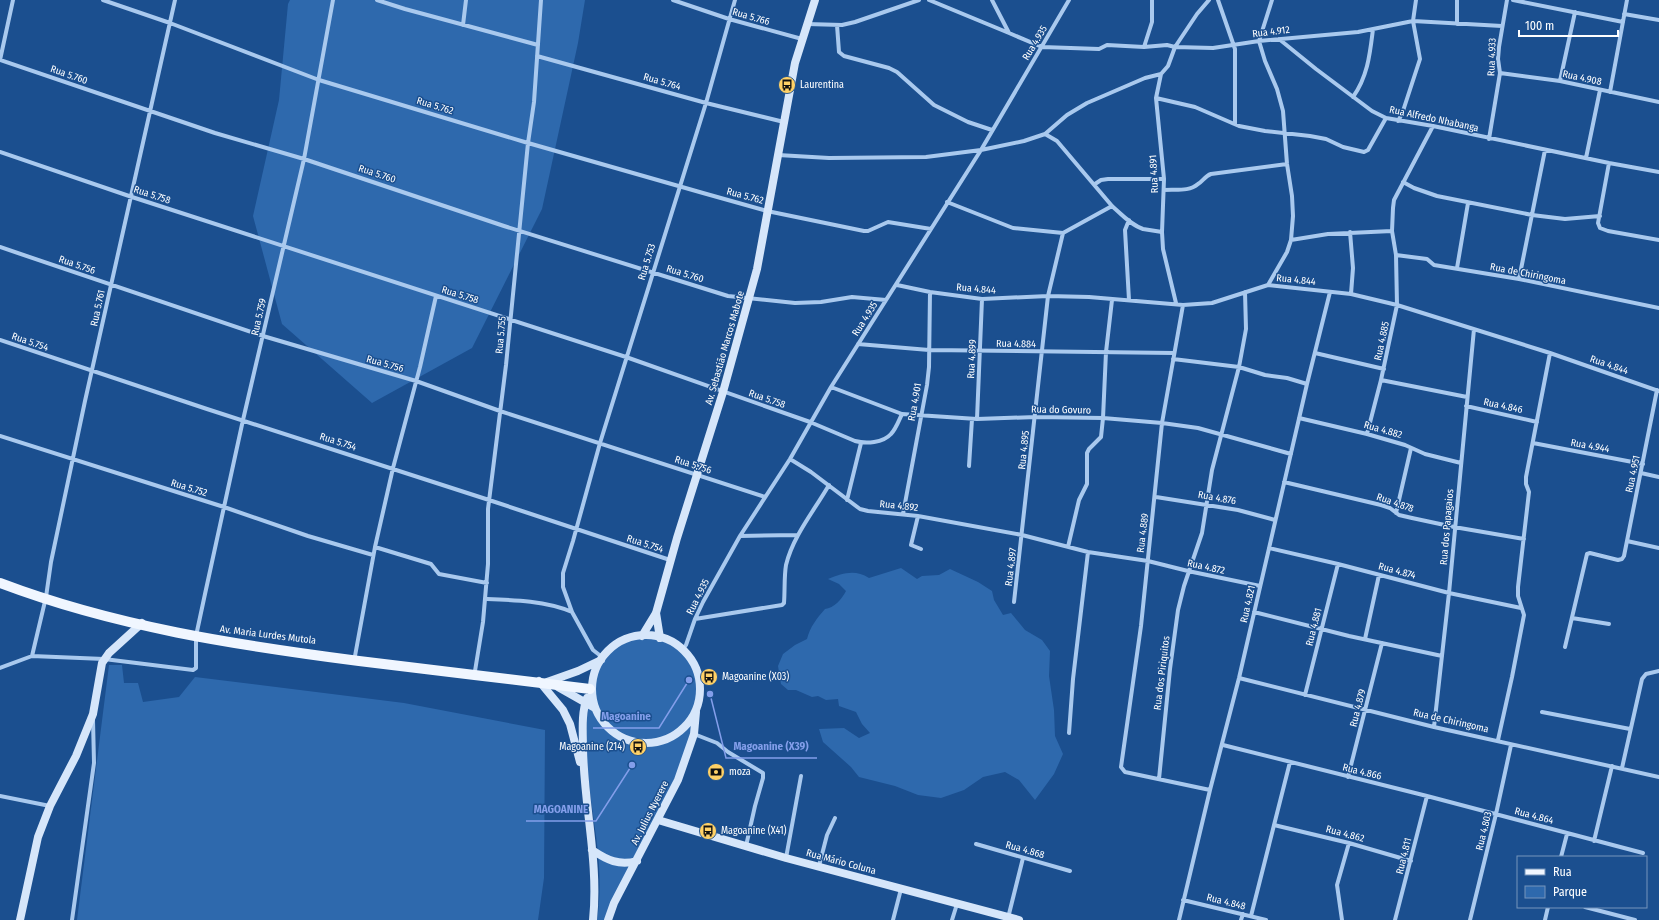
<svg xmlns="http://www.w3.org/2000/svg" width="1659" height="920" font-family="'Fira Sans Condensed',sans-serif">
	<rect width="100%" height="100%" fill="#1b4f8f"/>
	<path fill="#2e69ad" d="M290 0H585L578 43 542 209 472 348 372 403 282 324 253 216 279 100 288 4Z
		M901 568 917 579 922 576 939 575 950 569 978 582 992 591 994 600 1003 615 1011 613 1025 630 1042 640 1050 651 1049 676 1054 710 1055 736 1063 754 1054 774 1035 800 1019 780 1005 772 983 777 964 790 941 798 918 795 895 786 859 777 851 767 823 742 819 729 844 728 859 738 870 733 862 724 856 712 839 706 838 699 826 700 818 696 812 697 796 690H788L781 684 778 666 783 654 795 645 807 639C810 627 817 618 825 609 834 608 842 599 846 591L839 584 828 579C843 573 855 569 869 578Z
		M642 636C672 636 696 655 699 686 701 703 694 729 690 747L605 920H597C601 895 600 869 597 844 596 834 594 824 593 814 587 774 583 734 590 693 593 681 595 667 603 656 614 644 627 638 642 636Z
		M109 665H122L124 683H138L143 702 179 697 195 677 404 703 545 730 544 878 538 920H77Z"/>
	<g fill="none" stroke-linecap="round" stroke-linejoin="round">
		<path stroke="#a9c9ee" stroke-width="4" d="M103 0 170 23 319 80 528 143 703 193 767 211 864 231H868L888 222 931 229
			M377 0 405 9 538 45
			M673 0 729 19 802 39
			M929 0 1009 33
			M992 0 1009 33 1042 47 1099 49 1107 45 1144 47 1167 45 1175 47 1213 48 1259 41 1358 32 1413 21 1502 26
			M1218 0 1235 49V124
			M1513 0 1623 22
			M1624 14 1659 20
			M807 24 842 25 855 22 919 0
			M1457 24V0
			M463 25 466 0
			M837 25 839 52 844 56 889 68 897 72 934 105 968 122 992 130
			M1279 39 1316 69 1372 111 1386 118 1433 126 1609 163 1659 172
			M1144 47 1152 22V0
			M537 56 706 103 784 122
			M0 60 215 133 304 159 504 226 728 296 795 303 821 302 852 297 886 300
			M0 60 13 0
			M1500 73 1560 81 1659 102
			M1560 81 1575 12
			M1610 92 1627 0
			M1353 97C1368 76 1370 53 1373 29
			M1156 98 1195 107 1239 126 1265 131 1310 136 1326 139 1343 147 1364 152 1368 150 1386 118
			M1398 121 1402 114 1420 59 1413 21 1416 0
			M1045 134 1057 141 1112 206C1121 214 1131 225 1143 229 1149 230 1156 231 1162 232
			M1489 139 1500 73 1498 59 1499 47 1507 0
			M0 152 132 197 626 357 810 422 855 441C866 444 883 443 891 434 896 429 899 420 902 414
			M778 155 829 158 926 157 981 150 1024 141 1045 134 1067 115 1087 103 1145 78 1161 74
			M1586 158 1600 90
			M1609 163 1598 223 1600 228 1608 231 1659 240
			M1403 182 1414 188 1437 196 1532 215 1565 219 1600 216
			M1095 184 1101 180 1108 179H1164
			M1164 190C1175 189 1189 192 1198 184 1203 181 1205 176 1211 174L1287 164
			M947 202 1013 228 1063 233
			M1129 220 1125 230 1129 300
			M1350 232 1353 268 1351 294
			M1291 240 1328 234 1392 231
			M0 247 263 336 416 381 500 411 765 497
			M1396 255 1427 259 1434 265 1519 279 1659 308
			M1457 268 1468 203
			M1519 279 1545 150
			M897 285 930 292 982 299 1048 296 1089 297 1183 305 1212 303 1268 285 1351 294 1397 305 1550 353 1659 391
			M1268 285 1287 252 1291 240 1293 216 1292 196 1287 164 1283 111 1277 89 1265 61 1259 41 1272 0
			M1176 303 1163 249 1162 232 1164 179 1156 98 1161 74 1168 66 1175 47 1197 14 1209 0
			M1183 305 1162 423 1141 626 1121 767 1125 772 1210 790
			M0 340 207 409 489 500 670 560
			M858 344 929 350 1174 353
			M1315 353 1384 369
			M1173 359 1239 367 1265 375 1287 378 1307 384
			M1381 380 1467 397
			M831 387 902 414 977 419 1036 417 1103 418 1162 423 1198 428 1291 454
			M1466 406 1537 422
			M1299 418 1367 434 1405 445 1425 454 1461 463
			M977 419 982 299
			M1367 434 1381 380 1397 305 1396 255 1392 231 1393 208 1394 200 1433 126
			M0 436 224 507 308 536 373 555
			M1533 443 1643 464
			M790 459 811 472 860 509 868 511 918 516 1022 535 1088 552 1148 561 1188 571 1260 586
			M969 466 972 419
			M1641 473 1659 477
			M1284 482 1381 505 1390 508 1399 515 1412 518 1454 527 1524 539
			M1156 497 1238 510 1275 520
			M847 500 861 443
			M1396 513 1411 448
			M903 514 927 385 929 367 930 292
			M918 516 911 545 921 549
			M740 536 798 535
			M1627 541 1659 548
			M375 547 431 564 439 574 487 583
			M1068 547 1079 500 1087 484V453L1089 449 1101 437 1103 418 1106 352 1112 300
			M1269 548 1338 564 1449 593 1521 608
			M486 599C514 600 546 601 572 612
			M1014 602 1048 296 1063 233 1112 206
			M1254 612 1349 636 1442 656
			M1572 618 1609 624
			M695 619 782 605 784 603C785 590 784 577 786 565 793 536 814 511 829 485
			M1365 639 1379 575
			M1565 647 1587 554 1590 553 1618 560 1622 559 1624 556 1657 390
			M682 650 686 645 695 619 703 602 740 536 790 459 831 387 981 150 1069 0
			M32 656 46 597 51 562 85 401 175 0
			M355 656 375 547 393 468 420 367 436 296
			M602 657 593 650 572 612 563 587V573L573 541 600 443 706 103 735 0
			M0 668 32 656 104 659 193 670 196 668V636L205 594 243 420 304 159 333 0
			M475 671 483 622 488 564V509L506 365 528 143 534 102 541 0
			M1239 678 1434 727 1659 777
			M1305 695 1338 564
			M1542 712 1630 729
			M1434 727 1449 593 1474 329
			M1069 733 1073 679 1088 552
			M694 734 717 743 728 752 763 773V778L755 806 746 846
			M1498 740 1512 677 1524 615 1518 596V587L1529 492 1526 484V477L1550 353
			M1223 745 1427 796 1643 853
			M1622 768 1642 679 1646 674 1659 671
			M1348 777 1382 643
			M1159 779 1170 669 1178 610 1184 586 1202 533 1212 470 1239 367 1246 329 1245 292
			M0 796 50 806
			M1274 825 1349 843 1411 861
			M1594 841 1612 766
			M976 844 1070 871
			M1561 857 1567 834
			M786 858 801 776
			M819 866 827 835 835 818
			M1183 900 1266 920
			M1585 907 1635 920
			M1251 916 1290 762
			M1008 918 1023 858
			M72 920 94 763 93 720
			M893 920 901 889
			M952 920 957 904
			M1179 920 1210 790 1239 678 1307 384 1330 292
			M1241 920 1243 914
			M1342 920 1337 885 1349 843
			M1395 920 1427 796
			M1470 920 1496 814 1511 745
			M1545 920 1548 907"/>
		<path stroke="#d6e6fa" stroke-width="8" d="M656 613 660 638
			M592 689a54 54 0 1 1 108 0a54 54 0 1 1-108 0Z
			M642 636 656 613 677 538 723 392 757 269 795 63 815 0
			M539 681 563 710 570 724 580 762
			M547 682 578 671 601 660
			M558 687 595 708
			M587 698C581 713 583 733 583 749 584 806 599 863 593 920
			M658 820 786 858 1019 920
			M592 850C607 860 619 866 637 861
			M20 920 38 837 50 806 76 756 93 714 102 663 109 653 142 623
			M608 920 614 903 678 780 694 734 696 712"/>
		<path stroke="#f0f6ff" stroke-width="10" d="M0 583C116 627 236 645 359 661 436 670 513 680 590 689"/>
	</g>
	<defs>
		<g id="bus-disc" transform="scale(0.9)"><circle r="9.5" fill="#ffd166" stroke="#1b4f8f"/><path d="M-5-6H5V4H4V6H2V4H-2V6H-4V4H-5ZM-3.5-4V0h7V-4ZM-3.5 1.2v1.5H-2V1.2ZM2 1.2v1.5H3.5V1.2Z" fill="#111"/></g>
		<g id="bank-disc" transform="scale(0.9)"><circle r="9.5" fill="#ffd166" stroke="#1b4f8f"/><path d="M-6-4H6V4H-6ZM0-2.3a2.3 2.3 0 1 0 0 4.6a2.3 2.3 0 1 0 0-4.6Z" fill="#111"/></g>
	</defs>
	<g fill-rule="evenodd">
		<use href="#bus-disc" x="787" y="85"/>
		<use href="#bus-disc" x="709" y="677"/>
		<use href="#bus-disc" x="638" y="747"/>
		<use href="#bank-disc" x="716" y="772"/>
		<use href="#bus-disc" x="708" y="831"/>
	</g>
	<g text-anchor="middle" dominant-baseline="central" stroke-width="3" stroke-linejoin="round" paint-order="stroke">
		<g font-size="10" fill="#fff" stroke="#1b4f8f">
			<text transform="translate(751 17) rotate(16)">Rua 5.766</text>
			<text transform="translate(1271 32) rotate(-7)">Rua 4.912</text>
			<text transform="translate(1035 43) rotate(-59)">Rua 4.935</text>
			<text transform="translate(1492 57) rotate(-88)">Rua 4.933</text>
			<text transform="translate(69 75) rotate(19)">Rua 5.760</text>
			<text transform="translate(1582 78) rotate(12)">Rua 4.908</text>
			<text transform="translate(662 82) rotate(16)">Rua 5.764</text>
			<text transform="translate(435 106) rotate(17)">Rua 5.762</text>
			<text transform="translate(1434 119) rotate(12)">Rua Alfredo Nhabanga</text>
			<text transform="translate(377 174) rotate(18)">Rua 5.760</text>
			<text transform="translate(1154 174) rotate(-93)">Rua 4.891</text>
			<text transform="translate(152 195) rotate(18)">Rua 5.758</text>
			<text transform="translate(745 196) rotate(15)">Rua 5.762</text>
			<text transform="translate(647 262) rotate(-73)">Rua 5.753</text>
			<text transform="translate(77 265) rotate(19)">Rua 5.756</text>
			<text transform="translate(685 274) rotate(17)">Rua 5.760</text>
			<text transform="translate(1528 274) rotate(11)">Rua de Chiringoma</text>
			<text transform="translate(1296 280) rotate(6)">Rua 4.844</text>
			<text transform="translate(976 289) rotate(5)">Rua 4.844</text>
			<text transform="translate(460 295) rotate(17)">Rua 5.758</text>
			<text transform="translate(98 308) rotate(-78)">Rua 5.761</text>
			<text transform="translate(259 317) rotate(-77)">Rua 5.759</text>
			<text transform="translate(865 319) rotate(-58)">Rua 4.935</text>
			<text transform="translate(501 335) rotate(-85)">Rua 5.755</text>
			<text transform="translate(1382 341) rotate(-78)">Rua 4.885</text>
			<text transform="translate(30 342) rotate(19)">Rua 5.754</text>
			<text transform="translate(1016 344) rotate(1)">Rua 4.884</text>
			<text transform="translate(725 348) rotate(-74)">Av. Sebastião Marcos Mabote</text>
			<text transform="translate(972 359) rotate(-87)">Rua 4.899</text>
			<text transform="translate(385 364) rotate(16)">Rua 5.756</text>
			<text transform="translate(1609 365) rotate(19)">Rua 4.844</text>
			<text transform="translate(767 399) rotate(19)">Rua 5.758</text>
			<text transform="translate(915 402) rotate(-80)">Rua 4.901</text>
			<text transform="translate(1503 406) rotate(12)">Rua 4.846</text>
			<text transform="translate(1061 410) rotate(1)">Rua do Govuro</text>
			<text transform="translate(1383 430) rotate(16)">Rua 4.882</text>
			<text transform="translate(338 442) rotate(18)">Rua 5.754</text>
			<text transform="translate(1590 446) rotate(10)">Rua 4.944</text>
			<text transform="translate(1024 450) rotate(-84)">Rua 4.895</text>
			<text transform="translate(693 465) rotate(18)">Rua 5.756</text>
			<text transform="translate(1633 474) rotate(-78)">Rua 4.951</text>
			<text transform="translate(189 488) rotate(17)">Rua 5.752</text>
			<text transform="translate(1217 498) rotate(10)">Rua 4.876</text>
			<text transform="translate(1395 503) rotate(19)">Rua 4.878</text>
			<text transform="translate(899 506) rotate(6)">Rua 4.892</text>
			<text transform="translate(1447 527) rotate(-85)">Rua dos Papagaios</text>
			<text transform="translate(1143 533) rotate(-83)">Rua 4.889</text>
			<text transform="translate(645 544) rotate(18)">Rua 5.754</text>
			<text transform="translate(1011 567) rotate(-83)">Rua 4.897</text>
			<text transform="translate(1206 567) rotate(12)">Rua 4.872</text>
			<text transform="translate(1397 571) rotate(15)">Rua 4.874</text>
			<text transform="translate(698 597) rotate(-63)">Rua 4.935</text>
			<text transform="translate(1248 604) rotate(-77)">Rua 4.821</text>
			<text transform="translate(1314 627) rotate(-76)">Rua 4.881</text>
			<text transform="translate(268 635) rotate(7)">Av. Maria Lurdes Mutola</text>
			<text transform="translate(1162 673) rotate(-83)">Rua dos Piriquitos</text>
			<text transform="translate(1358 708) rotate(-76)">Rua 4.879</text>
			<text transform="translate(1451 721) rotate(13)">Rua de Chiringoma</text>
			<text transform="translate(1362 772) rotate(14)">Rua 4.866</text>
			<text transform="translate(650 813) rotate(-63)">Av. Julius Nyerere</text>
			<text transform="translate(1534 816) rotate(15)">Rua 4.864</text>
			<text transform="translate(1484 831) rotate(-76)">Rua 4.803</text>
			<text transform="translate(1345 834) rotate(15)">Rua 4.862</text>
			<text transform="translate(1025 850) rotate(16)">Rua 4.868</text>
			<text transform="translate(1404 856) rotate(-76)">Rua 4.811</text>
			<text transform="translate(841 862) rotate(15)">Rua Mário Coluna</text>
			<text transform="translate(1226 902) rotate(14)">Rua 4.848</text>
		</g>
		<g font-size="10" fill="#fff" stroke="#1b4f8f" text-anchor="start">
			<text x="800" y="85">Laurentina</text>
			<text x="722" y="677">Magoanine (X03)</text>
			<text x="625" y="747" text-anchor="end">Magoanine (214)</text>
			<text x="729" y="772">moza</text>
			<text x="721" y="831">Magoanine (X41)</text>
		</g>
	</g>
	<path fill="none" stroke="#839eea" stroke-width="1.5" d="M689 680L659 728H593M710 694L726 758H817M632 765L596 821H526"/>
	<g fill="#839eea" stroke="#1b4f8f" stroke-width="1.5">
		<circle cx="689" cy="680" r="4"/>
		<circle cx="710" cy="694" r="4"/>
		<circle cx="632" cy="765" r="4"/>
	</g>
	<g font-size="11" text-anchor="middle" font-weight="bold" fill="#839eea" stroke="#1b4f8f" stroke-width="3" stroke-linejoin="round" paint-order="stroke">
		<text x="626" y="720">Magoanine</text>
		<text x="771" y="750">Magoanine (X39)</text>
		<text x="561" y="813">MAGOANINE</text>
	</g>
	<rect x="1517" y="856" width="130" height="52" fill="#1b4f8f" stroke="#7695bc"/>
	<rect x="1525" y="869" width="20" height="6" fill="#f0f6ff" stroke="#7695bc"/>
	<text x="1553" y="876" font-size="12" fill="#ffffff">Rua</text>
	<rect x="1525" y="886" width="20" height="12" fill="#2e69ad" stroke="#7695bc"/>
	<text x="1553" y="896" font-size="12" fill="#ffffff">Parque</text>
	<path d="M1519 30v6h99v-6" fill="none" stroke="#ffffff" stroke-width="2"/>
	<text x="1525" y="30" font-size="12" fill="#ffffff" stroke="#1b4f8f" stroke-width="3" paint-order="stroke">100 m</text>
</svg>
